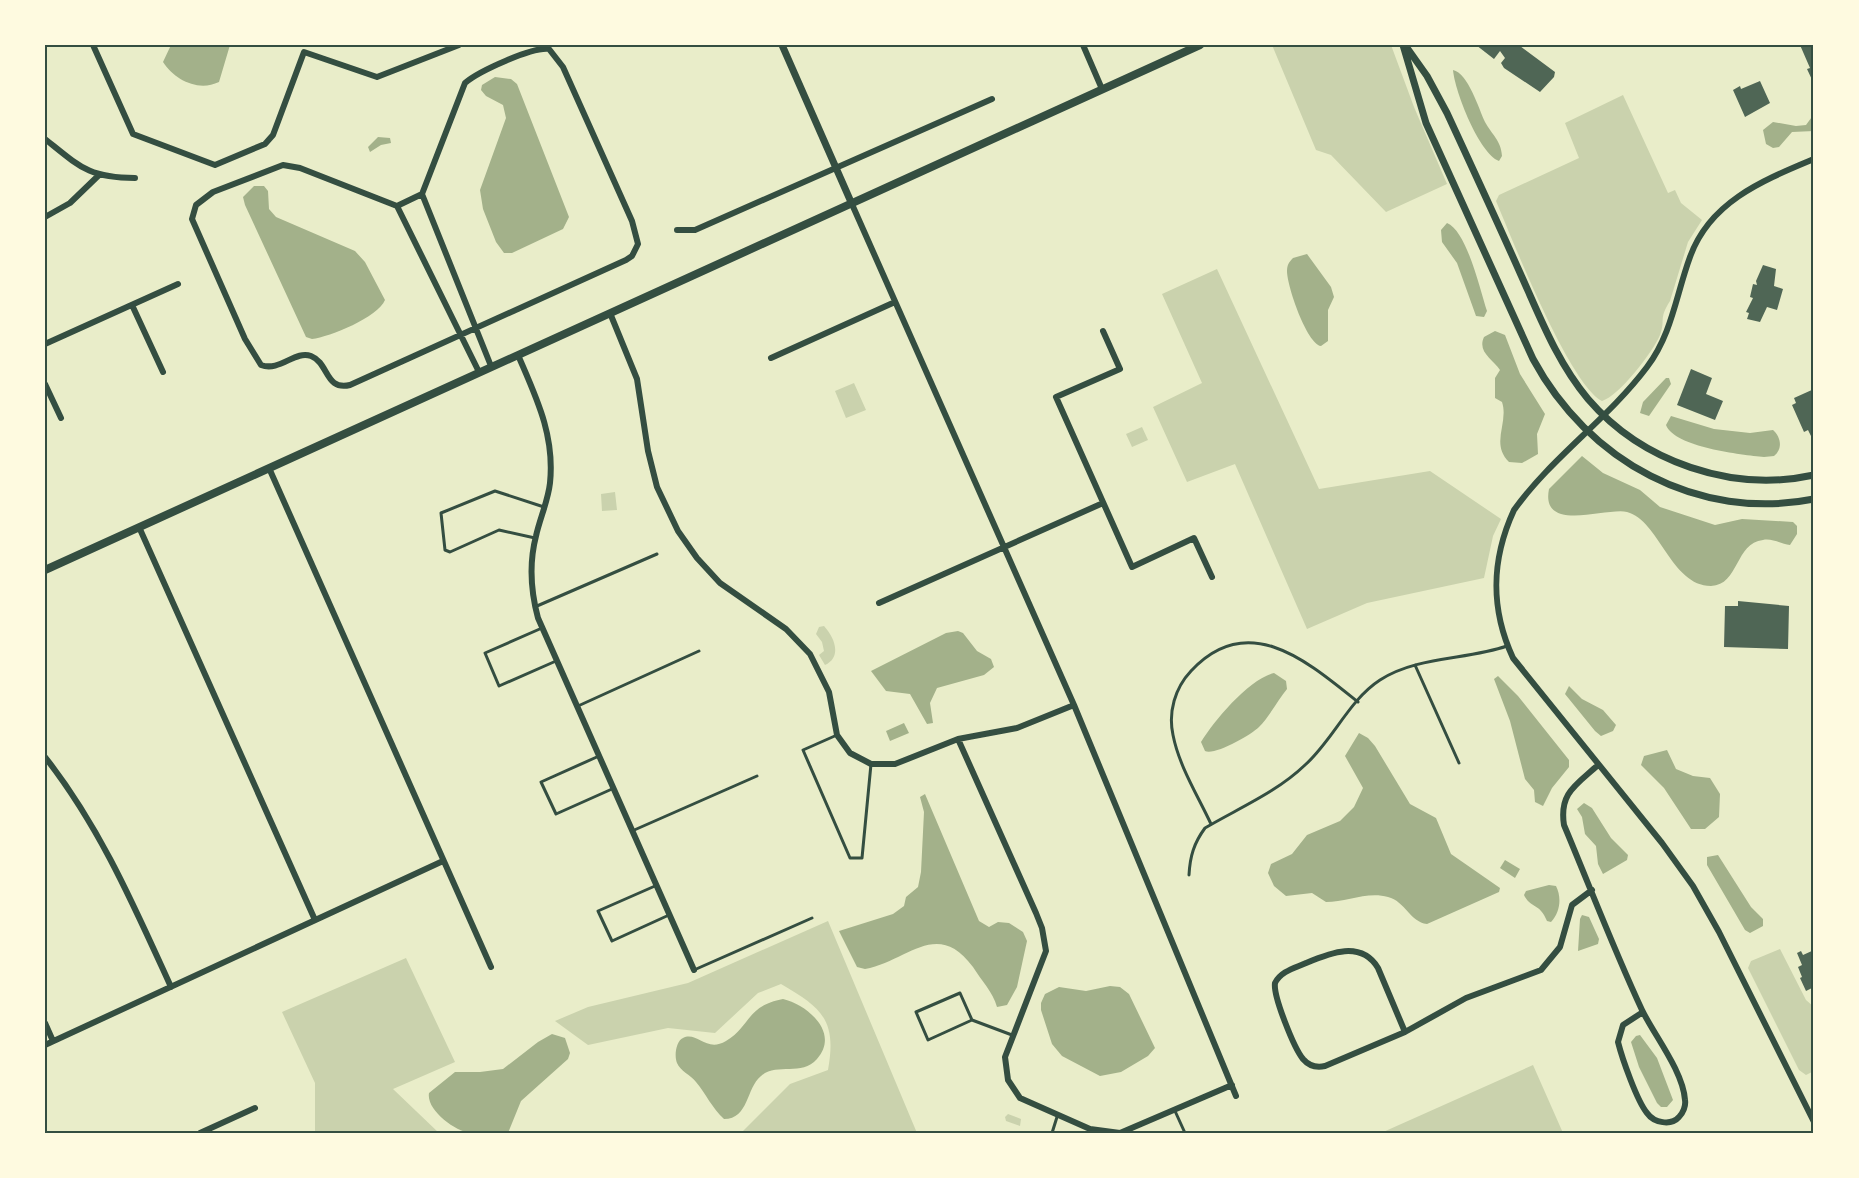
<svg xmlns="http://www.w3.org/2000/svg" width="1859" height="1178" font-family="Cabin,sans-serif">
	<rect width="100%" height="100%" fill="#e9edc9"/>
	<path fill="#cad2ad" d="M1272 45H1391L1414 107 1447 184 1386 212 1331 155 1316 150Z
		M1623 95 1668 193 1675 190 1681 203 1702 220 1688 242 1670 301C1658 320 1666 319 1660 335 1653 352 1619 396 1602 401 1569 384 1513 241 1496 201L1499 195 1579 158 1565 123Z
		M1217 269 1319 489 1430 471 1501 519 1493 536 1484 578 1367 603 1307 629 1235 464 1187 482 1153 407 1202 383 1162 294Z
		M854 383 866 410 846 418 835 391Z
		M1142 427 1148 440 1132 447 1126 434Z
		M615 492 617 510 602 511 601 494Z
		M824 626C835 638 842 657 825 665L819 655 824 651 822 642 816 634 819 627Z
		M828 921 917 1133H741L790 1084 828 1070C837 1020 822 1008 781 984L758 993 715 1033 668 1028 588 1045 555 1021 588 1007 688 983Z
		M1780 949 1806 1000 1814 1007V1071L1806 1075 1799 1070 1748 968 1751 961Z
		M406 958 455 1062 393 1089 439 1133H315V1083L282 1012Z
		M1533 1065 1563 1133H1381Z
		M1008 1114 1021 1119 1020 1126 1006 1121 1005 1117Z"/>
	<path fill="#a3b18a" d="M171 45H230L219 82C198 92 175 80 163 62Z
		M1453 70C1468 73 1479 109 1485 122 1492 135 1501 140 1502 156L1499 161C1479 153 1455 92 1453 70Z
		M495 77 511 79 517 84 569 217 563 229 512 253H504L496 242 483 209 480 190 506 118 503 105 486 96 481 90 482 85Z
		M1814 114V131L1792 132 1779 147 1773 148 1766 144 1763 130 1773 122 1796 126 1806 125Z
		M378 137 390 138 391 143 381 145 370 152 368 147Z
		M254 186H264L268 191 269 209 276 217 355 251 365 262 385 300C378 317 330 337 312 339L306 337 245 205 243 197Z
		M1447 223C1467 231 1480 290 1487 311L1484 317 1476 316 1457 263 1442 242 1441 230Z
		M1307 254 1331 287 1334 297 1328 310V341L1321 346C1307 344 1287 286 1287 271 1287 265 1289 262 1293 258Z
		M1495 331 1505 335 1520 374 1545 414 1537 434 1538 454 1522 463 1509 462C1490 443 1509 423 1502 402L1495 398V378L1500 370C1493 359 1477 352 1484 337Z
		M1666 378H1669L1671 384 1649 416 1640 413 1643 402Z
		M1671 416 1714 429 1750 433 1773 430C1781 437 1783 449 1774 456L1764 457C1742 455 1674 447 1666 425Z
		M1582 456 1603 473 1640 490 1660 507 1715 525 1742 519 1793 522 1797 526V534L1790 545C1781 544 1772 538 1763 540 1735 543 1739 585 1711 586 1671 586 1659 520 1627 512 1607 507 1540 534 1549 489Z
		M958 631 963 633 977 651 991 659 994 667 984 675 937 688 930 703 933 723 927 724 910 694 886 691 871 671 946 633Z
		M1274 673 1286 681 1287 689C1278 700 1269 717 1259 727 1251 735 1214 756 1205 751L1201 742C1215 720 1248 680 1274 673Z
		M1498 676 1518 696 1569 760V767L1552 788 1543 806 1535 802 1534 790 1525 779 1510 721 1494 679Z
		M1569 686 1582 699 1603 710 1616 725 1613 731 1601 736 1595 731 1565 694Z
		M904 723 909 733 890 741 886 731Z
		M1359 733 1368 738 1375 746 1410 804 1436 818 1451 854 1500 888 1499 892 1427 924C1410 922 1405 901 1388 897 1368 891 1346 902 1326 902L1312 893 1286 896 1274 886 1268 873 1271 864 1292 854 1307 835 1340 821 1354 807 1363 788 1345 756Z
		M1667 750 1676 769 1693 776 1710 778 1720 794 1719 817 1705 829H1691L1664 788 1641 765 1644 756Z
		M925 794 979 921 989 927 998 922 1009 923 1023 932 1027 941 1017 987 1007 1005 997 1007C993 992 981 980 973 967 937 918 908 961 865 969L857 967 839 931 893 914 904 906 906 897 918 887 921 872 924 812 920 797Z
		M1584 803 1592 808 1611 838 1628 855 1627 860 1603 874 1598 864 1596 846 1585 834 1582 817 1577 809Z
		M1718 855 1751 907 1763 919V926L1750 933 1745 930 1707 865V857Z
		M1505 860 1520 869 1515 878 1500 868Z
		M1549 885 1556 886C1562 898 1560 912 1551 922L1547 921C1540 903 1530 908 1524 895L1526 891Z
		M1582 915 1589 917 1599 939 1598 944 1578 951 1580 919Z
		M1110 986 1120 987 1129 994 1155 1048 1148 1056 1121 1072 1100 1076 1062 1056 1052 1044 1041 1010V1003L1045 994 1059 987 1086 991Z
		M783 999C808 1005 840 1033 817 1059 801 1077 777 1062 761 1076 746 1088 749 1119 724 1119 712 1108 706 1094 696 1082 691 1075 680 1071 677 1063 674 1056 676 1041 683 1038 697 1031 706 1053 726 1041 751 1026 746 1006 783 999Z
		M552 1034 565 1038 570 1053 568 1059 521 1101 508 1133C496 1133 482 1135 470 1133 455 1131 426 1110 429 1093L455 1072H480L503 1069 538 1042Z
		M1640 1035 1657 1058 1673 1100 1667 1107H1661L1657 1103 1639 1067 1631 1042 1636 1036Z"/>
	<path fill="#4f6655" d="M1476 45 1520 46 1555 72 1554 77 1540 92 1504 68 1501 63 1505 58 1500 51 1494 59Z
		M1800 45H1814V84L1807 69 1810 68Z
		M1760 81 1770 103 1745 117 1733 90 1740 86 1741 89Z
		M1763 265 1776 269 1774 286 1783 289 1777 310 1767 307 1760 322 1747 319 1749 313 1746 312 1753 298 1750 297 1753 284 1757 285 1756 281Z
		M1691 369 1712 378 1706 394 1723 401 1715 420 1677 405Z
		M1814 389V434L1811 436 1808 430 1804 432 1792 405 1796 403 1794 398Z
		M1738 601 1789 606 1788 649 1724 647 1725 606H1738Z
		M1814 950V987L1806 991 1800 978 1802 977 1798 967 1802 965 1797 953 1801 951 1803 955Z"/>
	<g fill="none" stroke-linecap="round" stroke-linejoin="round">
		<path stroke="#344e41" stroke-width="3" d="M535 538 499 530 450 552 445 550 441 513 495 491 544 507
			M537 606 657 554
			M542 628 485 653 499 686 556 661
			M1415 665 1459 763
			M578 706 699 651
			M837 735 803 750 850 858H862L871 764
			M599 756 541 782 556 814 612 789
			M1211 824C1198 796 1179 766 1173 735 1168 712 1175 688 1191 671 1248 609 1308 662 1358 702
			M632 831 757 776
			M1189 875C1190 856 1194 843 1205 828 1239 808 1277 792 1305 765 1333 740 1349 700 1380 680 1417 656 1467 660 1507 646
			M655 886 598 911 612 941 669 915
			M694 970 812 918
			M972 1020 928 1040 916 1012 960 993 972 1020 1012 1035
			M1175 1111 1185 1133
			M1052 1133 1057 1117"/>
		<path stroke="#344e41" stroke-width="6" d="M93 45 133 134 215 165 265 144 273 135 304 52 377 77 459 45
			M1083 45 1102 89
			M45 139C80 167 89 178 135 178
			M1814 159C1764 180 1710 201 1690 257 1676 295 1672 334 1647 367 1608 419 1552 457 1514 510 1491 560 1490 608 1513 658L1662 843 1693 886 1719 932 1814 1122
			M422 194 491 366
			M851 202 1074 705 1236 1096
			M397 206 300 168 283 165 213 192 196 205 192 219 245 339 261 365C280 372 295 350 311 356 329 363 325 391 350 385L626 260 632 256 638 244 632 221 563 67 549 49C532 47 479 71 465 83L422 194
			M397 206 479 372
			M397 206 422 194
			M45 217 70 203 98 176
			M677 230H695L992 99
			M132 305 163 372
			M610 313 637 379 648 451 657 487 678 531 697 558 720 583 786 629 810 654 829 692 837 735 850 753 871 764H895L958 739 1017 728 1074 705
			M1103 331 1120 369 1056 397 1132 567 1194 538 1212 577
			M45 344 178 284
			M518 355C536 397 555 435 550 483 548 501 540 518 536 536 529 563 531 592 538 618L694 970
			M771 358 895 302
			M45 384 61 418
			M269 468 491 967
			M139 527 315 920
			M879 603 1103 503
			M958 739 1036 913 1042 928 1046 951 1005 1057 1008 1080 1020 1098 1090 1129 1120 1133 1232 1085
			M45 757C100 827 134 906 171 987
			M1598 765C1576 785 1559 793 1564 825 1590 887 1614 950 1642 1010 1654 1035 1683 1071 1685 1100 1686 1106 1683 1113 1679 1117 1671 1126 1654 1123 1647 1113 1637 1101 1622 1058 1618 1042L1623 1025 1643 1012
			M45 1023 53 1041
			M1405 1032 1378 968C1361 940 1330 953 1306 963 1295 968 1281 971 1275 983 1273 996 1294 1048 1303 1059 1309 1066 1316 1068 1325 1066L1405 1032 1466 998 1541 970 1560 947 1572 905 1592 890
			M45 1045 443 861
			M200 1133 255 1108"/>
		<path stroke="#344e41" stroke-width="7" d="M782 45 851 202
			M1403 45 1426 123 1533 359C1588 461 1698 522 1814 499
			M1405 45 1427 76 1447 113C1472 167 1497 221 1521 275 1540 317 1557 362 1588 399 1642 462 1732 493 1814 475"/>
		<path stroke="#344e41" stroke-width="8" d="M45 570 1200 45"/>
	</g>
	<rect width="1859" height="1178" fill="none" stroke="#fefae0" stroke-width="93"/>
	<rect x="46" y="46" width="1766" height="1086" fill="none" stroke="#344e41" stroke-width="2"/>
</svg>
